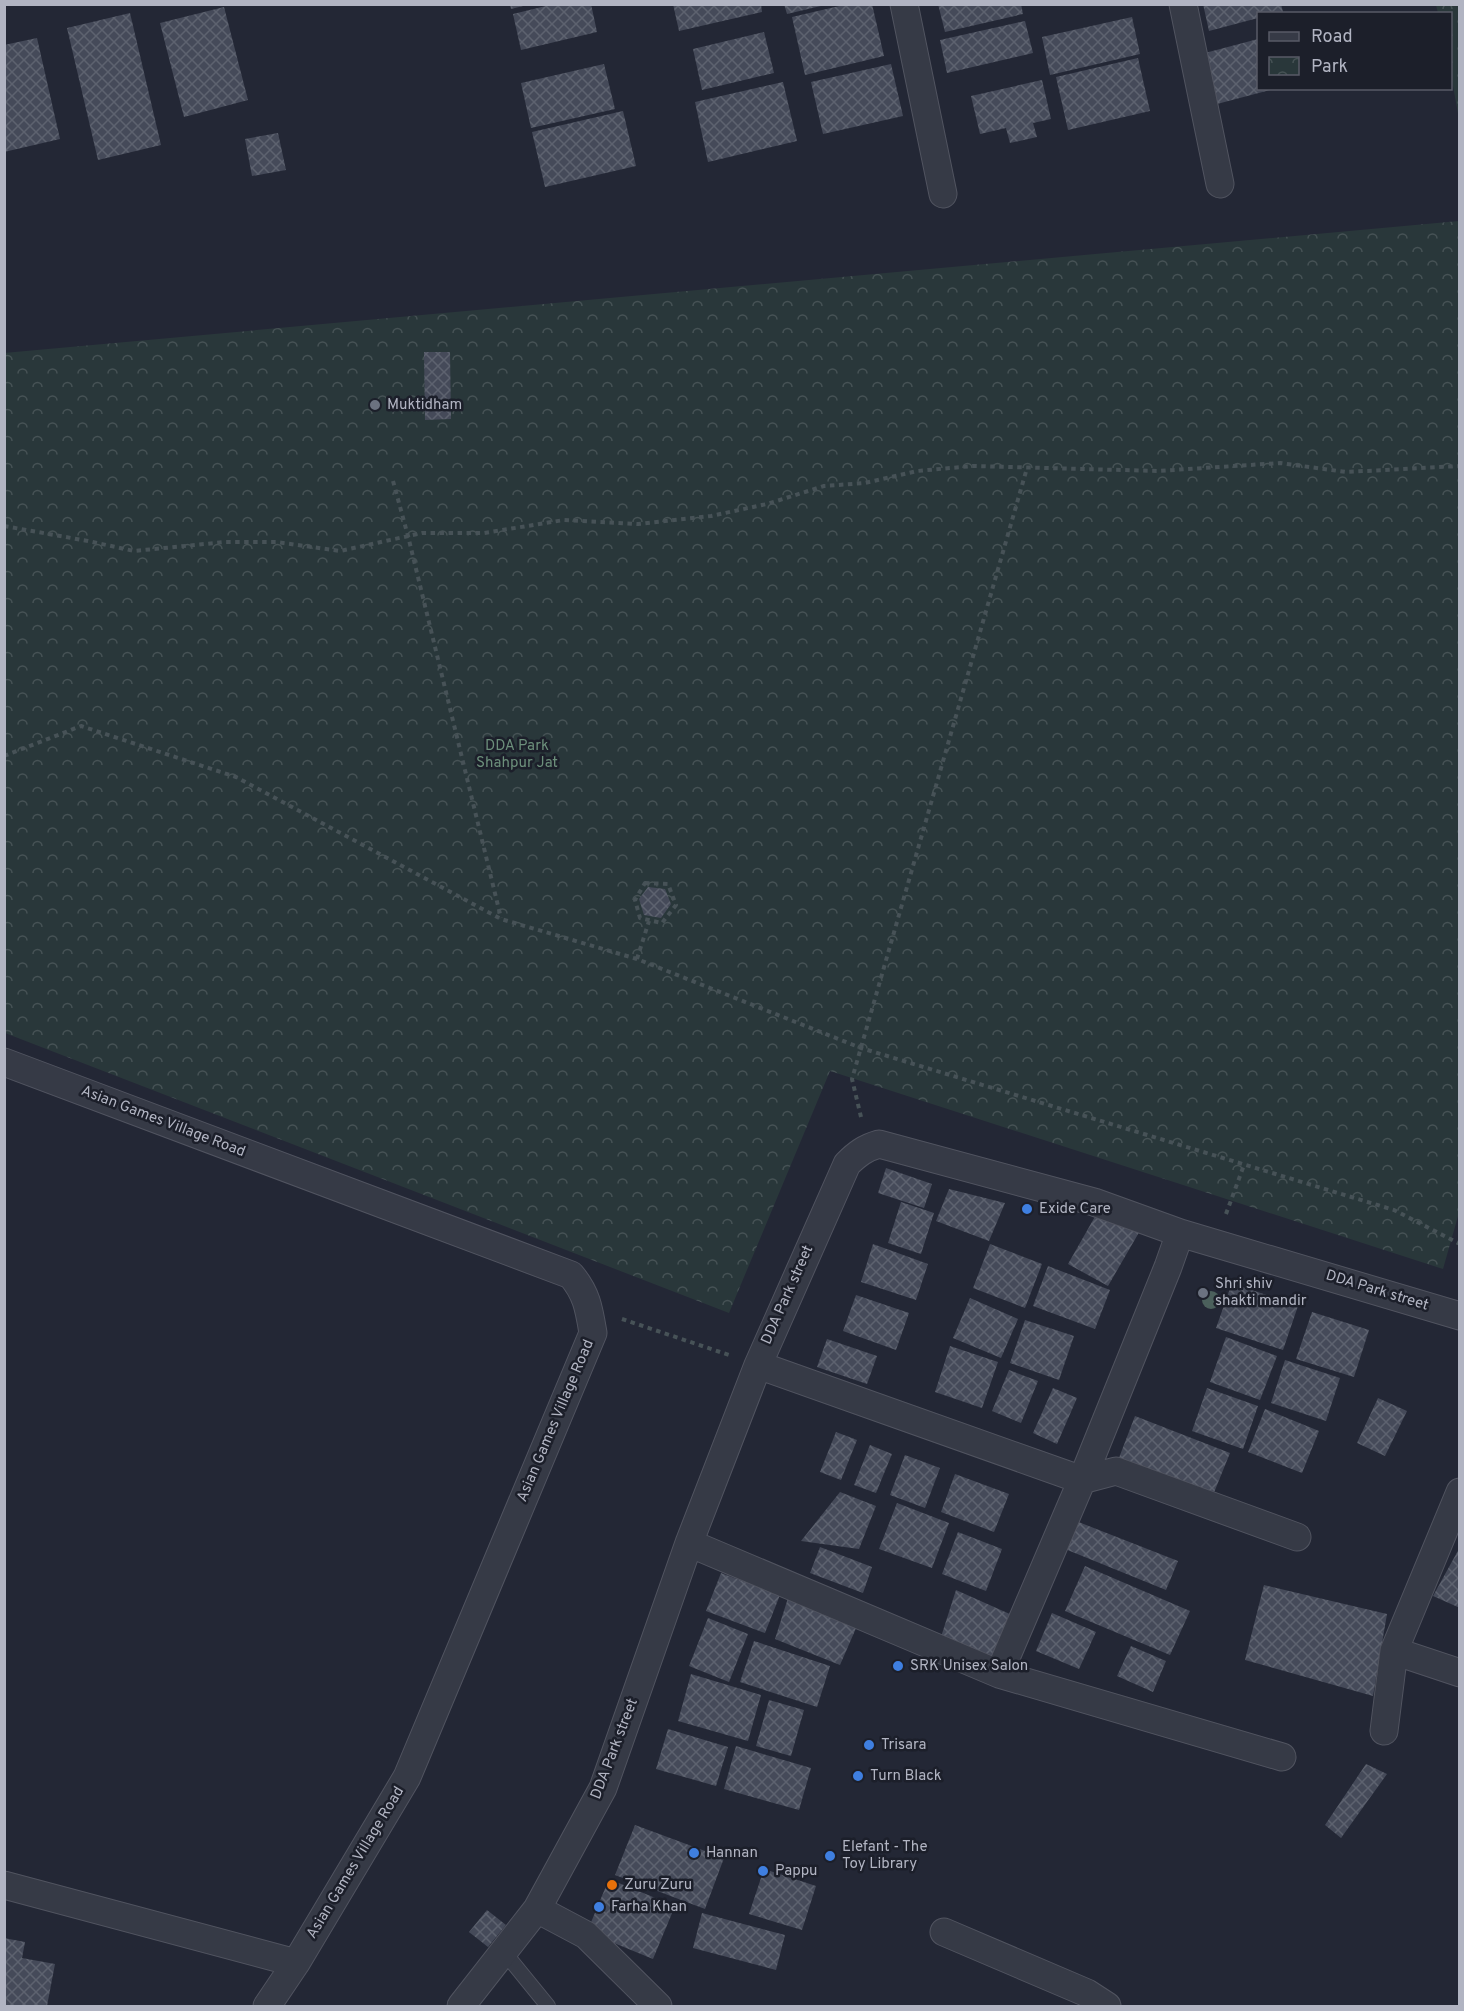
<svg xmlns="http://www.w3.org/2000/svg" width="1464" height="2011" font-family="Overpass,sans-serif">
	<defs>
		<pattern id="park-crowns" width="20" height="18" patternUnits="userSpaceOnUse" patternTransform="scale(1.5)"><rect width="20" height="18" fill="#29373a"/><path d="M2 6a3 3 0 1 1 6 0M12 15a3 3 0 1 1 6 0" fill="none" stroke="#465255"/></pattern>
		<pattern id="building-cross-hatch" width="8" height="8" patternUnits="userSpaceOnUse" patternTransform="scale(1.5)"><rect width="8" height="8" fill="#454a59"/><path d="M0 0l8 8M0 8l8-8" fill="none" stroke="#5d626f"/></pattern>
	</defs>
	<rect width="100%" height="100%" fill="#232735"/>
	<path fill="url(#park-crowns)" d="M1436 5H1459V119L1451 75 1450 14 1438 13Z
		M1459 221 1460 1209 1443 1269 830 1071 729 1313 5 1033 4 353Z"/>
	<path fill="url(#building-cross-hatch)" d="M510 4H527V5L511 9Z
		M554 4H591L597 32 521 50 513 14Z
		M673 4H761L762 12 679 31Z
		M784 4H825V5L787 14Z
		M848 4H872L884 56 805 75 792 17Z
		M938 4H1021L1023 14 945 32Z
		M1203 4H1281L1283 12 1258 14V18L1209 31Z
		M224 7 248 100 184 117 160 23Z
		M130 13 161 145 98 160 67 28Z
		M1132 17 1140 54 1050 75 1042 37Z
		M1025 21 1033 53 947 73 940 40Z
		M764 32 774 73 702 90 693 49Z
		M37 38 60 139 4 152V45Z
		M1258 39V88L1274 89 1217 104 1205 53Z
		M1138 58 1150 111 1068 130 1056 77Z
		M604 64 615 109 531 128 521 83Z
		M891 64 903 116 823 134 811 82Z
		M1042 80 1051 119 1033 123 1037 137 1010 143 1006 128 980 134 971 96Z
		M783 82 797 141 708 162 695 102Z
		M623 111 636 166 545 187 532 132Z
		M278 133 286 170 252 176 245 139Z
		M424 352H450L451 419 425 420Z
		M648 887 665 889 671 904 661 918 644 915 639 899Z
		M886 1168 932 1184 924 1208 878 1193Z
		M949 1189 1005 1203 989 1241 936 1221Z
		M901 1202 934 1213 921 1254 888 1243Z
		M1101 1206 1141 1229 1108 1286 1068 1264Z
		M873 1244 928 1264 916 1300 861 1282Z
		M990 1244 1042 1264 1025 1308 973 1288Z
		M1048 1266 1110 1290 1095 1329 1033 1306Z
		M1232 1283 1298 1306 1283 1350 1216 1328Z
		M856 1295 909 1313 896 1350 843 1331Z
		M970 1298 1018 1319 1001 1358 953 1338Z
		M1312 1312 1369 1330 1354 1377 1296 1359Z
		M1025 1320 1074 1336 1059 1380 1010 1363Z
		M1226 1337 1277 1356 1260 1400 1210 1382Z
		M827 1339 877 1356 867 1384 817 1367Z
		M950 1346 998 1362 982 1408 935 1392Z
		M1285 1360 1340 1378 1326 1421 1271 1403Z
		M1009 1370 1038 1381 1021 1423 992 1411Z
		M1053 1388 1077 1398 1057 1444 1033 1433Z
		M1207 1388 1258 1406 1243 1449 1192 1431Z
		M1378 1398 1407 1411 1385 1456 1357 1443Z
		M1265 1409 1319 1431 1302 1473 1248 1452Z
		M1135 1416 1230 1453 1211 1500 1117 1463Z
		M836 1432 857 1440 841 1480 820 1472Z
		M870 1445 892 1454 876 1493 854 1485Z
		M905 1455 940 1468 925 1508 890 1495Z
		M955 1474 1009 1494 994 1532 941 1512Z
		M840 1492 876 1506 859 1549 801 1541Z
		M897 1503 949 1523 932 1568 879 1549Z
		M1076 1521 1178 1561 1166 1590 1065 1549Z
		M958 1532 1002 1549 986 1591 942 1574Z
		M820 1547 872 1567 863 1593 810 1573Z
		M1460 1547V1608L1433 1596Z
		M1085 1566 1190 1611 1170 1655 1065 1611Z
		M721 1573 780 1595 765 1633 706 1611Z
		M1264 1585 1387 1614 1373 1696 1245 1660Z
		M956 1590 1012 1615 996 1662 940 1640Z
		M788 1598 857 1626 840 1665 775 1639Z
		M1052 1613 1096 1632 1079 1669 1036 1651Z
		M708 1618 748 1634 729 1682 689 1666Z
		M754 1641 830 1666 817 1707 740 1682Z
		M1131 1646 1166 1661 1153 1692 1117 1676Z
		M691 1674 761 1695 748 1741 678 1721Z
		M769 1700 804 1710 791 1756 756 1746Z
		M668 1729 728 1747 716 1786 656 1769Z
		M736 1746 811 1768 799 1810 724 1789Z
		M1366 1764 1387 1774 1341 1838 1325 1825Z
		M635 1825 724 1858 705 1909 615 1875Z
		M764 1869 816 1886 802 1930 749 1914Z
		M609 1879 675 1906 653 1959 587 1932Z
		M487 1910 506 1925 488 1947 469 1932Z
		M702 1913 785 1935 776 1970 693 1948Z
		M4 1938 25 1942 22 1958 55 1964 47 2006H4Z"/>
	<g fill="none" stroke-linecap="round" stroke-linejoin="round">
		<g stroke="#515460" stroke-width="16">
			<path id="lane" d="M504 1952 548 2006"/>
		</g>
		<g stroke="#515460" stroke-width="29">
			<path id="street" d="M904 4 943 194
				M1183 4 1220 184
				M4 1062 571 1275C587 1294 589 1309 593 1333L407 1777 296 1963 267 2006
				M758 1365 1082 1480 1116 1471 1297 1537
				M1460 1492 1394 1651 1460 1673
				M689 1543 999 1674 1282 1757
				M999 1674 1082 1480 1168 1267 1180 1233
				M1384 1731 1394 1651
				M4 1885 296 1963
				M537 1909 586 1935 658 2006
				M944 1932 1087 1993 1107 2006
				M461 2006 537 1909 603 1788 689 1543 758 1365 847 1164C857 1154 865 1148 879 1144L1094 1202 1180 1233 1460 1316"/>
		</g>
		<path stroke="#475257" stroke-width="4" stroke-dasharray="4.5 4.5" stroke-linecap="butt" d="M393 481 408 536 501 918
			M4 526 88 541 134 551 225 542H276L340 551 422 533H484L564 520 638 524 711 516 767 504 824 486 865 483 917 471 973 466 1158 471 1280 463 1346 472 1460 466
			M4 756 81 726 236 777 501 919 637 959 861 1048 1394 1210 1460 1244
			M645 883 668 884 676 905 662 923 640 918 635 900Z
			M637 959 649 921
			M861 1117 852 1079 1027 468
			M1226 1214 1244 1165
			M622 1319 729 1355"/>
		<use href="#lane" stroke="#363a46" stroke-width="14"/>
		<use href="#street" stroke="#363a46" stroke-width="27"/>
	</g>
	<circle fill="#4b605c" cx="1211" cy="1300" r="9"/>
	<g fill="#6b7280" stroke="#1c1f2a" stroke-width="2">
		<circle cx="375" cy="405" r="6"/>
		<circle cx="1203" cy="1293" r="6"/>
	</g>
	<g fill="#3f7fe0" stroke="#1c1f2a" stroke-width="2">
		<circle cx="1027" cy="1209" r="6"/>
		<circle cx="898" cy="1666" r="6"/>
		<circle cx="869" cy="1745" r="6"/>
		<circle cx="858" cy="1776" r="6"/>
		<circle cx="694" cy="1853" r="6"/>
		<circle cx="830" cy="1856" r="6"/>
		<circle cx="763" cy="1871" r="6"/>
		<circle cx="599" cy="1907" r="6"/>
	</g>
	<circle fill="#e8710a" stroke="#1c1f2a" stroke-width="2" cx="612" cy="1885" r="6"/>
	<g text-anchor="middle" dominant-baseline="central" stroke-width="5" stroke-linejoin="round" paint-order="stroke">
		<g font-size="15" fill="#b1b4c2" stroke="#1c1f2a" text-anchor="start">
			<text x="387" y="405">Muktidham</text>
			<text x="1039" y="1209">Exide Care</text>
			<text x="1215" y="1284">Shri shiv<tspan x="1215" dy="17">shakti mandir</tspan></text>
			<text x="910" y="1666">SRK Unisex Salon</text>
			<text x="881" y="1745">Trisara</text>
			<text x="870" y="1776">Turn Black</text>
			<text x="842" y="1847">Elefant - The<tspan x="842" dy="17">Toy Library</tspan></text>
			<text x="706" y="1853">Hannan</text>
			<text x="775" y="1871">Pappu</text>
			<text x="624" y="1885">Zuru Zuru</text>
			<text x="611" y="1907">Farha Khan</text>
		</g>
		<g font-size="15" fill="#6c8f7b" stroke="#1c1f2a">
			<text x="517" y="746">DDA Park<tspan x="517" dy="17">Shahpur Jat</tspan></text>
		</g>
		<g font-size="15" fill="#b1b4c2" stroke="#1c1f2a">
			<text transform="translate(163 1122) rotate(21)">Asian Games Village Road</text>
			<text transform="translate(1377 1291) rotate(17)">DDA Park street</text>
			<text transform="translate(788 1295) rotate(-66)">DDA Park street</text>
			<text transform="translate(556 1421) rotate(-67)">Asian Games Village Road</text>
			<text transform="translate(615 1749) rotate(-69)">DDA Park street</text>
			<text transform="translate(356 1863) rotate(-59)">Asian Games Village Road</text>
		</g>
	</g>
	<rect width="1464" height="2011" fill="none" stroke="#b1b4c2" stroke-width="12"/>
	<rect x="1257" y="12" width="195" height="78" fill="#1c1f2a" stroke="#585b67" stroke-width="1.5"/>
	<rect x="1269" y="32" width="30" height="9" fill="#363a46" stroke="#585b67" stroke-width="1.5"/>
	<text x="1311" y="42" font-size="18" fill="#b1b4c2">Road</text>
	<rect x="1269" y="57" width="30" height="18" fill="url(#park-crowns)" stroke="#585b67" stroke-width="1.5"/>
	<text x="1311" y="72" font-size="18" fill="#b1b4c2">Park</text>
</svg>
